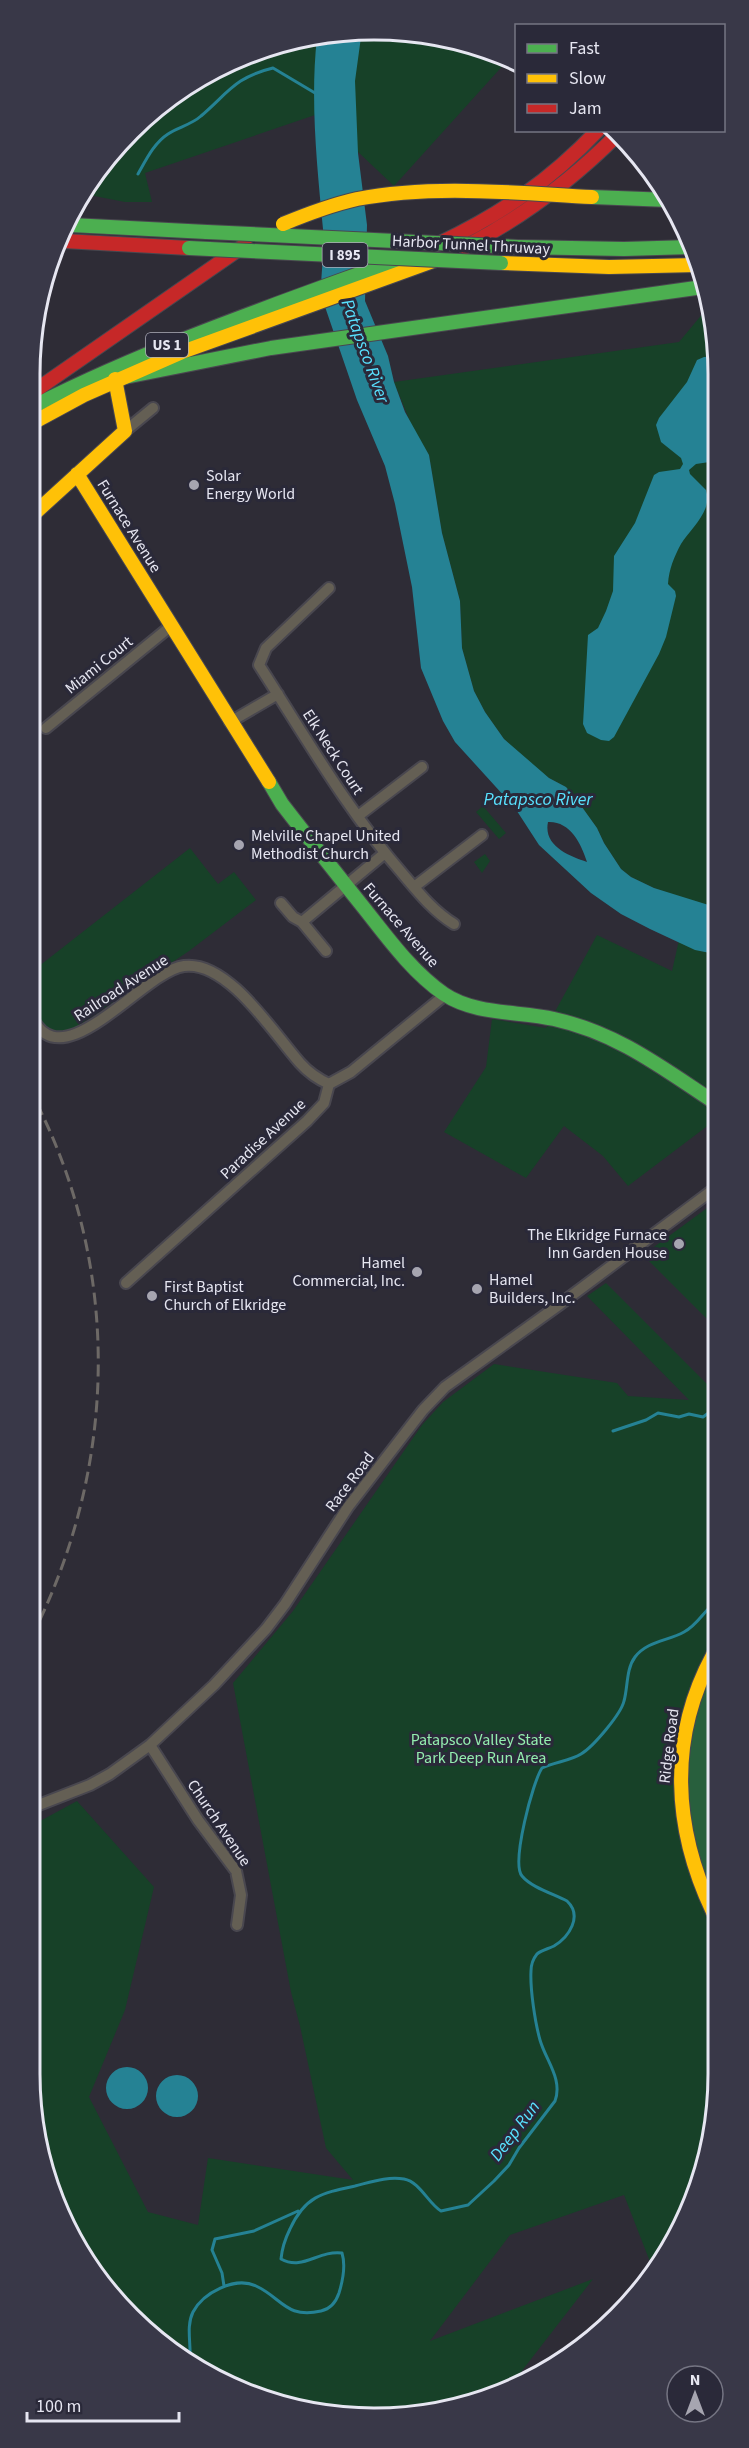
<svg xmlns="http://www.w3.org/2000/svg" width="749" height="2448" font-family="'Source Sans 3',sans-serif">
	<rect width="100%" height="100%" fill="#2e2c36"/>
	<path fill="#174128" d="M308 37H442L507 61 394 186 318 114 145 173 152 202H125L84 194 88 183 183 88Z
		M709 306 716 330 714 1121 628 1186 603 1156 564 1126 526 1178 444 1132 486 1067 492 1019 546 1028 597 935 672 971 688 900 654 888 631 877 621 869 604 843 597 828 577 800 566 787 549 778 523 757 504 739 485 712 474 691 462 648 460 601 442 533 429 455 413 429 394 382 679 342Z
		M483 806 506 833 499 839 476 812Z
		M190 848 218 884 234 872 256 900 189 951 73 1029C67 1033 60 1033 54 1030 28 1022 34 991 34 970Z
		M485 854 490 861 482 873 474 862Z
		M714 1203V1326L643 1255Z
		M606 1283 711 1388 714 1387 712 2141 661 2265 654 2272 624 2195 510 2235 430 2341 593 2279 511 2385 463 2406 330 2415 222 2382 116 2301 56 2205 30 2074 31 1826 77 1801 154 1887 125 2010 89 2097 148 2212 198 2225 208 2158 353 2180 326 2148 300 2026 291 1992 233 1683 293 1611 422 1425 443 1402 494 1364 617 1383 628 1396 689 1400 587 1296Z"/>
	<path fill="#285f3d" d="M713 1659V1908L685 1817 688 1728Z"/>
	<path fill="#258294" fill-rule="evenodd" d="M317 37H361L355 81 358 153 367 225 365 301 388 356 394 382 405 412 429 455 442 533 460 601 462 648 474 691 485 712 504 739 549 778 566 787 577 800 597 828 604 843 621 869 631 877 654 888 715 907V954L695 950 650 929 621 914 591 893 539 845 515 808 455 742 443 721 421 668 412 587 395 504 385 466 357 400 322 298C319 275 326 253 323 229 317 165 310 101 317 37ZM548 822C570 821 581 843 587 862 569 856 543 846 548 822Z
		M716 356V461L696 464 689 470 690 474 706 490C713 511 691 528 681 544 674 557 669 569 668 584L675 591 676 596 666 637 659 654 614 737 609 741 601 740 587 733 583 724 588 635 598 628 606 611 613 591 614 556 635 523 654 475 659 472 680 469 683 464 681 458 661 442 656 425 659 418 687 382 697 360 704 357Z
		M106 2088a21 21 0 1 1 42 0a21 21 0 1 1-42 0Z
		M156 2096a21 21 0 1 1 42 0a21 21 0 1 1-42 0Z"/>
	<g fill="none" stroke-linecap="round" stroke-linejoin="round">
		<path stroke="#258294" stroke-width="3" d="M138 174C146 160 154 143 168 134 178 127 191 125 201 116 228 93 235 77 273 68L315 93
			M613 1431 646 1420 658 1413 679 1417 689 1414 703 1417 714 1409
			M224 2286 222 2273 212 2250 215 2239 254 2231 298 2211
			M190 2358C191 2343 186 2326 193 2312 203 2293 235 2276 256 2286 282 2298 286 2319 321 2311 330 2309 336 2302 339 2293 343 2280 346 2266 342 2253 318 2250 303 2271 281 2259 282 2248 285 2239 290 2229 305 2196 322 2193 355 2186 371 2182 388 2176 404 2179 420 2182 428 2203 441 2211L468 2205 494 2181 509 2165 519 2148 555 2101C563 2079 546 2061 540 2040 535 2022 530 1989 531 1971 531 1965 533 1959 537 1954 542 1950 548 1949 554 1946 569 1937 583 1916 567 1901 554 1894 532 1888 522 1876 511 1863 533 1781 542 1768 555 1762 570 1761 581 1754 593 1747 621 1714 624 1701 628 1687 626 1669 635 1657 647 1641 668 1641 684 1632 696 1626 703 1613 713 1604"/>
		<g stroke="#49474f" stroke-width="14">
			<path id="street" d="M125 431 153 408
				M329 588 266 648 259 665C305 736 347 810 402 873 418 892 433 911 454 924
				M230 722 278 694
				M46 728 171 626
				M358 816 422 767
				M414 887 482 835
				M281 903 293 917 302 922 326 951
				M302 922 385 853
				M34 1021C66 1077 144 971 184 966 228 960 274 1034 300 1063 308 1072 318 1079 329 1084
				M126 1283 307 1121 324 1103 329 1084 351 1072 445 995
				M150 1745 198 1820 236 1871 241 1895 237 1925
				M31 1808 90 1785 110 1774 150 1745 214 1685 266 1629 285 1604 348 1507 423 1410 445 1387 559 1305 714 1189"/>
		</g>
		<g stroke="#49474f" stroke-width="16">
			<path id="fast" d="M592 197 669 200
				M71 225 207 232
				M518 247 624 249 691 247
				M115 379 271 348 703 287
				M36 405C153 346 277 304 400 259
				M269 782 282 804C309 839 336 873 364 908 387 937 412 972 444 994 475 1015 519 1011 554 1019 617 1033 661 1067 714 1102"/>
		</g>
		<g stroke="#49474f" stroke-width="16">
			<path id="slow" d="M501 263 609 267 697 265
				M36 421 84 395 182 352 436 260
				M77 474 269 782
				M36 512 125 431 115 379
				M713 1655C668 1738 673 1828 713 1912"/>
		</g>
		<g stroke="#49474f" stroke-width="16">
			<path id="jam" d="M64 241 189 248
				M438 244C500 215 551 180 598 130
				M465 247C523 217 572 180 618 134
				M36 390 245 245"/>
		</g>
		<use href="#street" stroke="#645f54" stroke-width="10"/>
		<use href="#fast" stroke="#4caf50" stroke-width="14"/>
		<use href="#slow" stroke="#ffc107" stroke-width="14"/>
		<use href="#jam" stroke="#c62828" stroke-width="14"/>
		<path stroke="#6d6966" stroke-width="3" stroke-dasharray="12 6" stroke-linecap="butt" d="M32 1636C118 1466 122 1268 34 1098"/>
		<g stroke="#49474f" stroke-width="16" stroke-linecap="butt">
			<path id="fast-bridge" d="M207 232 518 247
				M189 248 501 263"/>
		</g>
		<g stroke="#49474f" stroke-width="16" stroke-linecap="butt">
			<path id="slow-bridge" d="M283 224C307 214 331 205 357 199 434 184 515 193 592 197"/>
		</g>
		<use href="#fast-bridge" stroke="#4caf50" stroke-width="14"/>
		<use href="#slow-bridge" stroke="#ffc107" stroke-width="14"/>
	</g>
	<g fill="#a6a5b0" stroke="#2a2939" stroke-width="2">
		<circle cx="194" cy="485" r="6"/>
		<circle cx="239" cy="845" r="6"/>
		<circle cx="679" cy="1244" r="6"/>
		<circle cx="417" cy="1272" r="6"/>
		<circle cx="477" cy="1289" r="6"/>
		<circle cx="152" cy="1296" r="6"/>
	</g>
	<g text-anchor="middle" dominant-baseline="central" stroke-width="6" stroke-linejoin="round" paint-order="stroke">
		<g fill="#2a2939" stroke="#aeadba" stroke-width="1.5">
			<rect x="322.5" y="243" width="45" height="24" rx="4.5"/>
			<rect x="146" y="333" width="42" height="24" rx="4.5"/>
		</g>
		<g font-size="15" font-weight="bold" fill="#e6e6f1">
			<text x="345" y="255">I 895</text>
			<text x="167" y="345">US 1</text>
		</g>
		<g font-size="16" fill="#e6e6f1" stroke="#2a2939">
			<text transform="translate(471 245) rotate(3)">Harbor Tunnel Thruway</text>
			<text transform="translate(129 526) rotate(58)">Furnace Avenue</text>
			<text transform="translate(99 665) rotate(-39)">Miami Court</text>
			<text transform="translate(333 752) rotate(57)">Elk Neck Court</text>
			<text transform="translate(401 925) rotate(49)">Furnace Avenue</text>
			<text transform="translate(121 988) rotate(-33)">Railroad Avenue</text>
			<text transform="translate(263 1139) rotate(-43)">Paradise Avenue</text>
			<text transform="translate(350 1482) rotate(-53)">Race Road</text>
			<text transform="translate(669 1746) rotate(-83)">Ridge Road</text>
			<text transform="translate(219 1823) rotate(56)">Church Avenue</text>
		</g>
		<g font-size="16" fill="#e6e6f1" stroke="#2a2939" text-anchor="start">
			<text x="206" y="476">Solar<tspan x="206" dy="18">Energy World</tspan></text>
			<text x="251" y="836">Melville Chapel United<tspan x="251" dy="18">Methodist Church</tspan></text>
			<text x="667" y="1235" text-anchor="end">The Elkridge Furnace<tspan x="667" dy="18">Inn Garden House</tspan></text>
			<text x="405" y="1263" text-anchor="end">Hamel<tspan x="405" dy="18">Commercial, Inc.</tspan></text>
			<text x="489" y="1280">Hamel<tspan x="489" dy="18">Builders, Inc.</tspan></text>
			<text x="164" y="1287">First Baptist<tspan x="164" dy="18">Church of Elkridge</tspan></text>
		</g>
		<g font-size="16" fill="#94eeaf" stroke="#2a2939">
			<text x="481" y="1740">Patapsco Valley State<tspan x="481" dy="18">Park Deep Run Area</tspan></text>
		</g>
		<g font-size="18" font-style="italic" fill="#59e2ff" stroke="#2a2939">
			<text transform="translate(365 351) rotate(70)">Patapsco River</text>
			<text x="538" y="799">Patapsco River</text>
			<text transform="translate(515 2131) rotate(-53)">Deep Run</text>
		</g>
	</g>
	<path d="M0 0H749V2448H0ZM374 40H374A334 334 0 0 1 708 374V2074A334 334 0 0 1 374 2408H374A334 334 0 0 1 40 2074V374A334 334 0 0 1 374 40Z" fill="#393848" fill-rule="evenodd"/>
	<path fill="none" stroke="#e6e6f1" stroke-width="3" d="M374 40H374A334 334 0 0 1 708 374V2074A334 334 0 0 1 374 2408H374A334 334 0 0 1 40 2074V374A334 334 0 0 1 374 40Z"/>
	<rect x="515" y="24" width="210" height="108" fill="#2a2939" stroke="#757583" stroke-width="1.5"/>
	<rect x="527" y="44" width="30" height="9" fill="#4caf50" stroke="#757583" stroke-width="1.5"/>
	<text x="569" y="54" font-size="18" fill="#e6e6f1">Fast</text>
	<rect x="527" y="74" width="30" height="9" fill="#ffc107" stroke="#757583" stroke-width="1.5"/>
	<text x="569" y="84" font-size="18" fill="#e6e6f1">Slow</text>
	<rect x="527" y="104" width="30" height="9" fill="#c62828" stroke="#757583" stroke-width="1.5"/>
	<text x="569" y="114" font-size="18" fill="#e6e6f1">Jam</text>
	<g transform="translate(695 2394)"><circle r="28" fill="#2a2939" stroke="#757583" stroke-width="1.5"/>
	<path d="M0-4.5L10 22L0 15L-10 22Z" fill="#a6a5b0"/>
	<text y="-9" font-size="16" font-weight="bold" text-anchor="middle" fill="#e6e6f1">N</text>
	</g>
	<path d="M27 2412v9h152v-9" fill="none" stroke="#e6e6f1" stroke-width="3"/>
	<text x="36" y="2412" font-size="18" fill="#e6e6f1" stroke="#2a2939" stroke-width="4.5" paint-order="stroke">100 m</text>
</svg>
